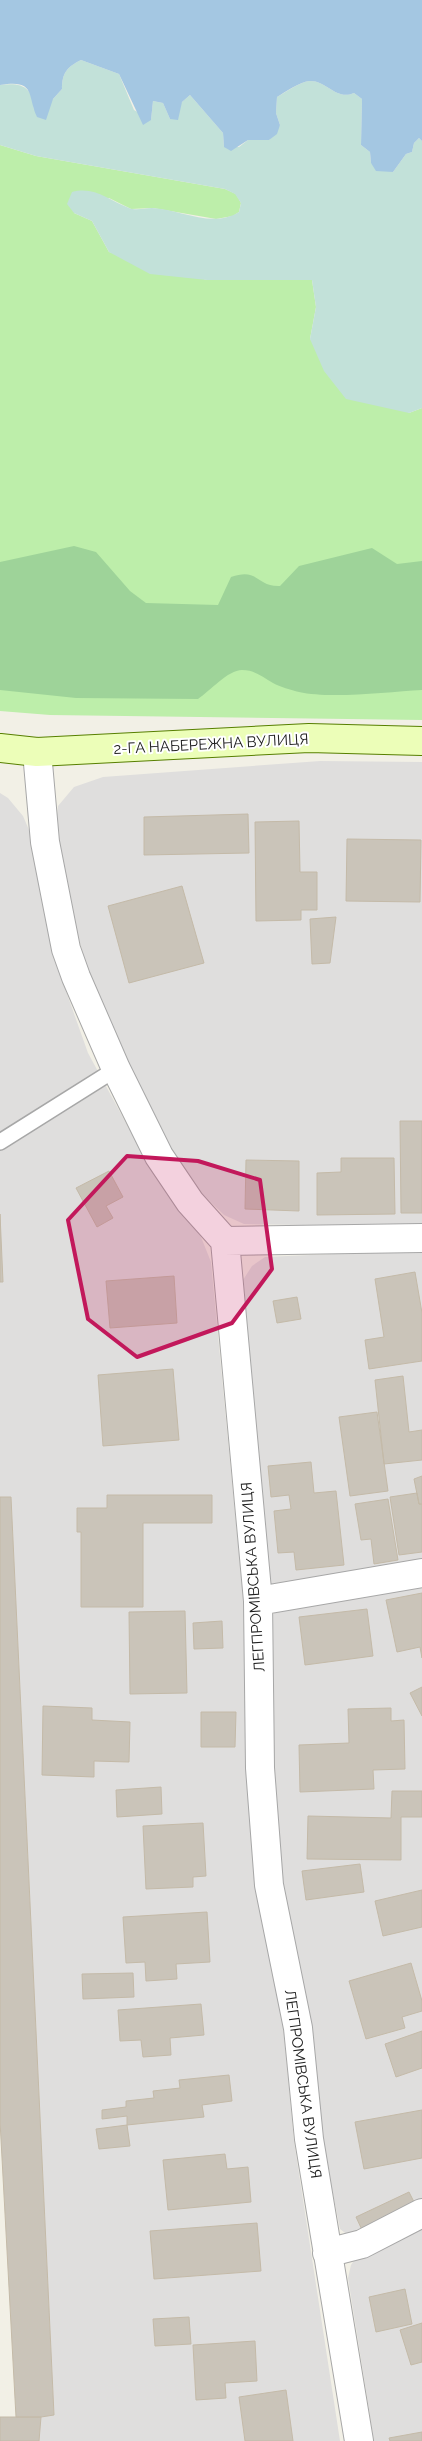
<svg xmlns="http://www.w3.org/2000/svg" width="422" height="2441" font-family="Raleway,sans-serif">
	<rect width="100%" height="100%" fill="#f2f0e6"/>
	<path fill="#dfdedd" d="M320 761 422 762V1227L244 1224 224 1215 191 1183 163 1142 125 1062 89 974 71 912 54 841 58 806 74 787 103 777Z
		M0 793 8 798 23 816 35 844 61 977 88 1053 152 1171 201 1237 211 1262 248 1649 255 1878 283 2024 294 2141 340 2441H39L41 2417 54 2415 11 1498 0 1497Z
		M422 1250V1565L273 1587 270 1582 243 1280 252 1266 265 1257Z
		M422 1581V2204L349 2236 340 2229 322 2139 284 1896 272 1770 270 1617 276 1612Z
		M422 2221V2441H374L348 2278 351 2265 359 2253Z"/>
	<path fill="#bdeeaa" d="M0 145 36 156 225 189 236 194 241 203 239 212 233 216 216 219 153 208 131 209 109 198 74 213 92 221 109 252 207 280H312L316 307 310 339 409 413 422 408V720L50 715 0 711Z"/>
	<path fill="#9ed399" d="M74 546 96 552 130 591 146 603 218 605 231 577C259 567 256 587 280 586L299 566 372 548 397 564 422 561V690C388 692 330 699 299 692 291 690 280 687 273 683 262 677 255 670 242 670 228 670 210 691 198 699L76 698 0 690V562Z"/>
	<path fill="#c2e1d9" d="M81 60 119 74 134 110 151 120 153 101 163 103 170 119 182 102 190 95 223 133 224 147H239L248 140H269L280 125 276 113 277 97C286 92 300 82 309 81 327 80 336 101 354 93L362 99 361 145 370 152 371 163 393 172 406 154 412 152 414 143 419 138 422 141V408L409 413 346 399 324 371 310 339 316 307 312 280H207L150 274 109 252 92 221 74 213 67 204 72 192C95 186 108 200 129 208 136 211 145 208 152 208 180 209 212 229 239 212L241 203 235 194 225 189 36 156 0 145V85C22 82 33 87 34 110L53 99 62 89C62 73 67 67 81 60Z"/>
	<path fill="#a4c7e2" d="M0 0H422V141L419 138 414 143 412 152 406 154 393 172 376 171 371 163 370 152 361 145 362 99 354 93C336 101 327 80 309 81 300 82 285 92 277 97L276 113 280 125 277 134 269 140H248L231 151 224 147 223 133 190 95 182 102 178 120 170 119 163 103 153 101 151 120 143 125 119 74 81 60C67 67 62 73 62 89L53 99 46 120 37 117C27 95 36 79 0 85Z"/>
	<path fill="#cac4b9" stroke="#c4baa8" d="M248 814 249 853 144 855V817Z
		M299 821 300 872H317V910H301V920L256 921 255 822Z
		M347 839 421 840 420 902 346 901Z
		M182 886 204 963 129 983 108 906Z
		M336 917 330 963 312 964 310 919Z
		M400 1121H422V1213H401Z
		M341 1158H394L395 1214 317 1215V1173L341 1172Z
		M246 1160 299 1161V1211L245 1209Z
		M109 1171 123 1197 106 1206 113 1218 97 1227 76 1188Z
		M0 1214 3 1282H0Z
		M415 1272 422 1313V1361L369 1369 365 1340 384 1337 375 1279Z
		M174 1276 177 1323 110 1328 106 1281Z
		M297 1297 301 1319 277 1323 273 1301Z
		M173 1369 179 1440 103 1446 98 1375Z
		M403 1376 409 1432 422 1430V1460L384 1464 375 1380Z
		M377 1412 388 1491 350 1496 339 1417Z
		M311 1462 314 1493 336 1491 344 1565 296 1570 294 1552 278 1553 274 1511 291 1509 289 1495 271 1497 268 1466Z
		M422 1476V1504H419L414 1479Z
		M417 1493 419 1504H422V1552L399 1555 390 1497Z
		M107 1495H212V1523H143V1607H81V1532H77V1508H107Z
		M0 1497H11L54 2415 41 2417H16L0 2121Z
		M388 1499 398 1560 374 1564 371 1539 361 1540 355 1504Z
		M422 1593V1658L420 1647 397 1652 386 1600Z
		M367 1609 373 1656 305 1665 299 1617Z
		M185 1611 187 1693 130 1694 129 1612Z
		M222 1621 223 1648 194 1649 193 1623Z
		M422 1687V1716L410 1693Z
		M43 1706 92 1708V1720L130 1722 129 1762 94 1761V1777L42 1775Z
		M391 1708V1721L404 1720 405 1769 373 1770 374 1789 300 1792 299 1745 349 1743 348 1709Z
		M201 1712H236L235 1747H201Z
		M161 1787 162 1814 117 1817 116 1790Z
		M392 1791H422V1817H401V1860L307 1859 308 1816 391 1818Z
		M203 1823 206 1876 193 1877V1887L146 1889 143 1826Z
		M360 1864 364 1892 306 1900 302 1871Z
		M422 1890V1927L383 1936 375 1901Z
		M207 1912 210 1962 176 1964 177 1979 146 1981 145 1962 126 1963 123 1917Z
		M411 1963 422 2001V2011L402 2017 405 2028 366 2039 349 1981Z
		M133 1973 134 1997 83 1999 82 1974Z
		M201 2004 204 2035 170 2038 171 2055 143 2057 141 2040 120 2041 118 2010Z
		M422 2031V2068L396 2077 385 2044Z
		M229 2075 232 2101 202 2105 204 2117 127 2125V2116L102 2119V2110L126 2107V2101L154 2098 153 2091 180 2088 179 2080Z
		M422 2110V2158L364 2169 355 2122Z
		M127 2125 130 2146 99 2149 96 2129Z
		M225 2154 227 2169 248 2167 251 2202 168 2210 163 2160Z
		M409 2192 416 2206 363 2232 356 2217Z
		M257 2223 261 2271 154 2279 150 2231Z
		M405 2289 412 2324 376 2332 369 2297Z
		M189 2317 191 2344 155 2346 153 2319Z
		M422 2323V2362L411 2365 400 2330Z
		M255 2341 257 2381 225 2383 226 2398 196 2400 193 2345Z
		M286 2390 293 2441H245L239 2397Z
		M0 2417H41L39 2441H0Z
		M422 2432V2441H390L389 2438Z"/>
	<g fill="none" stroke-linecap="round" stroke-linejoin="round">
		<g stroke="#a7a7a7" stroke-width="18">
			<path id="lane" d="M0 1142 116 1069"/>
		</g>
		<g stroke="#a7a7a7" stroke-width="30">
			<path id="street" d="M37 752 45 842 66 949 76 977 116 1069 159 1156 190 1202 225 1241 258 1601 260 1768 269 1885 298 2028 309 2139 359 2441
				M225 1241 422 1238
				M258 1601 422 1573
				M327 2253 362 2244 422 2213"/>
		</g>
		<g stroke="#577f00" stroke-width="30">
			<path id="secondary" d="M0 748 37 752 309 738 422 741"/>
		</g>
		<use href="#lane" stroke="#fff" stroke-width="15"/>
		<use href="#street" stroke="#fff" stroke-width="28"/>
		<use href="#secondary" stroke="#ecfeb8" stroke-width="28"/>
	</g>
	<path fill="#c2185b" fill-opacity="0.2" stroke="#c2185b" stroke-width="4" stroke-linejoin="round" d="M127 1156 198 1161 260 1180 272 1269 232 1323 137 1357 88 1319 68 1220Z"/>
	<g text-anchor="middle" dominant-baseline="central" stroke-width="4" stroke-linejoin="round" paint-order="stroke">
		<g font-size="15" fill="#202020" stroke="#fff">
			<text transform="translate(211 744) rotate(-3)">2-ГА НАБЕРЕЖНА ВУЛИЦЯ</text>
			<text transform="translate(253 1577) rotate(-94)">ЛЕГПРОМІВСЬКА ВУЛИЦЯ</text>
			<text transform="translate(303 2084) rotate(82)">ЛЕГПРОМІВСЬКА ВУЛИЦЯ</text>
		</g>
	</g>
</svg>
